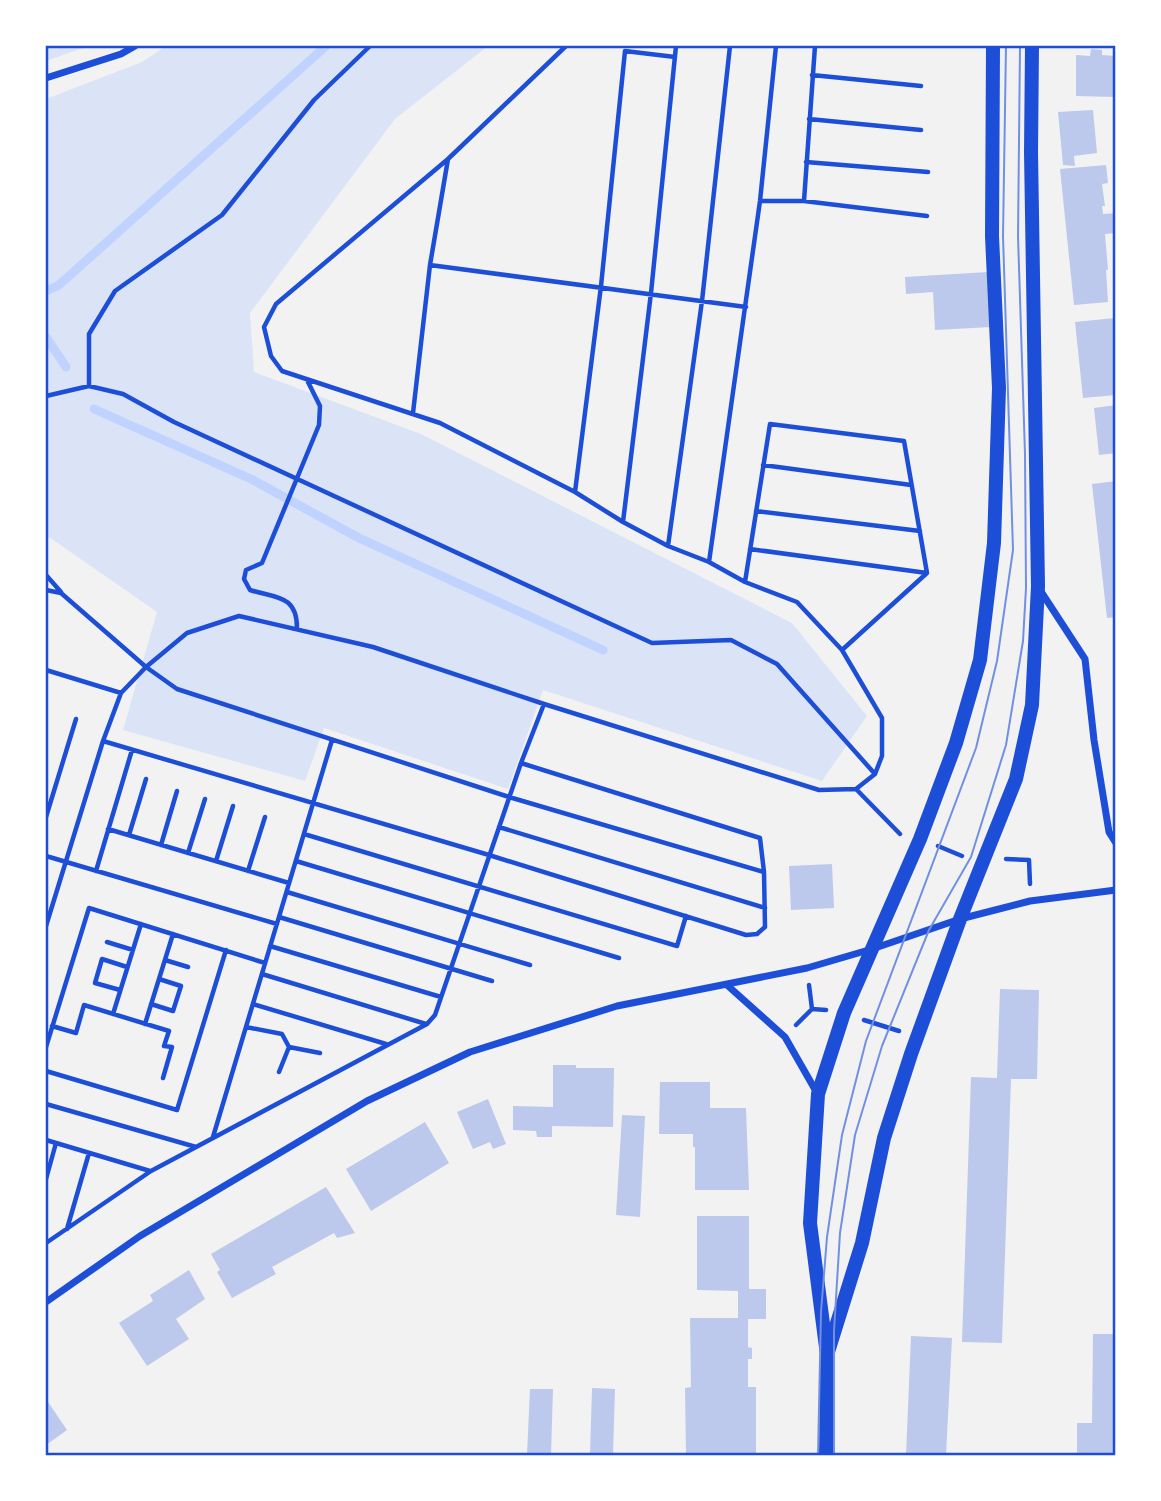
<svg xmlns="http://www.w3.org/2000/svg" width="1161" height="1501" font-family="Quicksand,sans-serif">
	<rect width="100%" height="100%" fill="#f2f2f2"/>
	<path fill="#dbe4f7" d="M46 46H89L46 61Z
		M166 46H488L395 119 250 313 254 372 421 434 792 623 867 716 822 781 543 690 508 789 324 728 305 781 123 730 157 612 46 535V99L142 62Z"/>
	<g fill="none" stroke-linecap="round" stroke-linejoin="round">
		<path stroke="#bfd3fe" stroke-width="9" d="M46 291 59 285 326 46
			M46 337 66 367
			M94 409 251 479 359 538 603 650"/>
	</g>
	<path fill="#bdc9ec" d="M1091 49 1102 50V55L1116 56V97L1076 96V55L1090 56Z
		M1093 110 1097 153 1074 156 1075 166 1063 165 1058 112Z
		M1106 165 1108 183 1102 184 1105 206H1102L1103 214 1116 213V233L1105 234 1108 270H1106L1108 302 1074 305 1060 169Z
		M988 272 991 327 935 330 933 292 906 294 905 277Z
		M1115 318 1116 395 1083 398 1075 322Z
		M1116 405V453L1099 455 1094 408Z
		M1116 481V617L1107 618 1092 484Z
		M832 864 834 908 791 910 789 866Z
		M1000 989 1039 990 1037 1079H1011L1002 1343 962 1342 971 1077 997 1078Z
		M553 1065H576V1068H614L613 1127 552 1126V1137H537L536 1131 513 1130V1106L553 1107Z
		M660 1082H710V1108H746L749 1190H695V1147H693V1134H659Z
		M488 1099 506 1144 493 1149 490 1142 473 1149 457 1112Z
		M622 1115 645 1116 640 1217 616 1215Z
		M425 1122 449 1163 371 1211 346 1169Z
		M326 1187 355 1233 337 1238 334 1233 272 1267 276 1274 232 1298 217 1272 220 1270 211 1254Z
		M697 1216H749V1289H766V1319H748V1347L752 1348V1359H748V1387H756V1455H686L685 1388 691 1387 690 1318H738V1291L697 1290Z
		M189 1270 205 1299 176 1319 189 1339 147 1366 119 1323 153 1301 150 1295Z
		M1093 1334H1116V1455H1077V1423H1092Z
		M911 1336 952 1338 946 1455H906Z
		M592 1388 615 1389 613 1455H590Z
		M530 1389H553L551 1455H527Z
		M46 1399 67 1430 46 1445Z"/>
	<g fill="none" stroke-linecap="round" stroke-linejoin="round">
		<path stroke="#1d4ed8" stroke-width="4.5" d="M812 75 921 86
			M809 119 921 130
			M448 159 276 304 264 327 271 356 282 371 440 423 575 492 623 522 668 546 709 562 745 582 797 602 842 650 882 718V756L875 774 856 789 900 834
			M806 162 928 172
			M760 201H804L927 216
			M804 201 815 46
			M430 265 746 307
			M89 386V334L115 291 222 215 314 100 370 46
			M46 396 89 386 123 394 174 422 652 643 731 640 777 664 875 774
			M413 413 430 265 448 159 566 46
			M763 465 911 485
			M575 492 601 286 625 51 675 57
			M756 511 920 531
			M623 522 651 293 676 46
			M668 546 702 301 730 46
			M750 549 927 573
			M709 562 760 201 776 46
			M46 575 61 592
			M745 582 770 424 904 441 927 573 842 650
			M46 590 61 593 146 667 177 689 509 797 764 872
			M297 628C297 595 276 598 250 590L244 579 246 570 262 563 319 425 320 406 308 382
			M46 670 121 693
			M103 741 489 855 746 935 757 934 765 927 764 872 760 838 521 763
			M46 817 76 719
			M499 827 765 908
			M108 829 289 883
			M304 834 677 946 686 916
			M129 835 146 779
			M161 845 177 791
			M938 846 962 856
			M188 853 205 799
			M46 856 277 924
			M1006 859 1029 860 1030 884
			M216 861 233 806
			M296 861 619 958
			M96 871 132 750
			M248 871 265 817
			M287 892 530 965
			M279 917 492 981
			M46 926 103 741 121 693 146 667 187 633 239 616 373 647 544 704 819 790 856 789
			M107 942 133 950
			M270 946 441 997
			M165 960 188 967
			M262 974 426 1024
			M809 985 812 1009
			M120 990 95 983 102 959 127 967
			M151 1004 173 1011 181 986 159 979
			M253 1004 386 1044
			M113 1014 141 924
			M864 1020 899 1031
			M145 1024 173 934
			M796 1025 812 1009 826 1010
			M52 1026 76 1033 84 1005 169 1031 164 1046 172 1047 163 1078
			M246 1027 282 1034 289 1047 279 1072
			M46 1047 89 908 265 963
			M289 1047 320 1053
			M46 1071 177 1110 226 950
			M46 1104 196 1147
			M213 1137 332 740
			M46 1140 150 1171
			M46 1179 56 1143
			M67 1229 89 1153
			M46 1243 151 1171 427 1024 435 1015 521 763 544 704"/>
		<path stroke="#1d4ed8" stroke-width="7" d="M46 78 121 54 135 46
			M1040 590 1085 659 1094 740 1109 832 1116 843
			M727 985 785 1037 817 1093
			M46 1302 140 1236 367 1101 470 1052 617 1006 807 968 872 949 960 919 1030 901 1116 890"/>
		<path stroke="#1d4ed8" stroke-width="14" d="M828 1352 862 1243 884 1138 911 1054 960 919 1016 779 1032 705 1038 586 1031 152 1032 46
			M826 1456 827 1355 810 1223 818 1094 844 1013 920 839 956 743 980 660 994 543 999 388 992 236 993 46"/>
		<path stroke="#7290e2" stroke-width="2" d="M818 1456 821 1312 827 1237 842 1135 866 1041 976 748 997 661 1013 550 1003 236 1006 46
			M834 1456V1331L840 1233 855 1135 882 1046 929 930 971 857 1006 745 1023 641 1026 588 1025 454 1018 236 1020 46"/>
	</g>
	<rect width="1161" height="1501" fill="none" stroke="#ffffff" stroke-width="94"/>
	<rect x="47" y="47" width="1067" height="1407" fill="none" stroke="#1d4ed8" stroke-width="2.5"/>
</svg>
